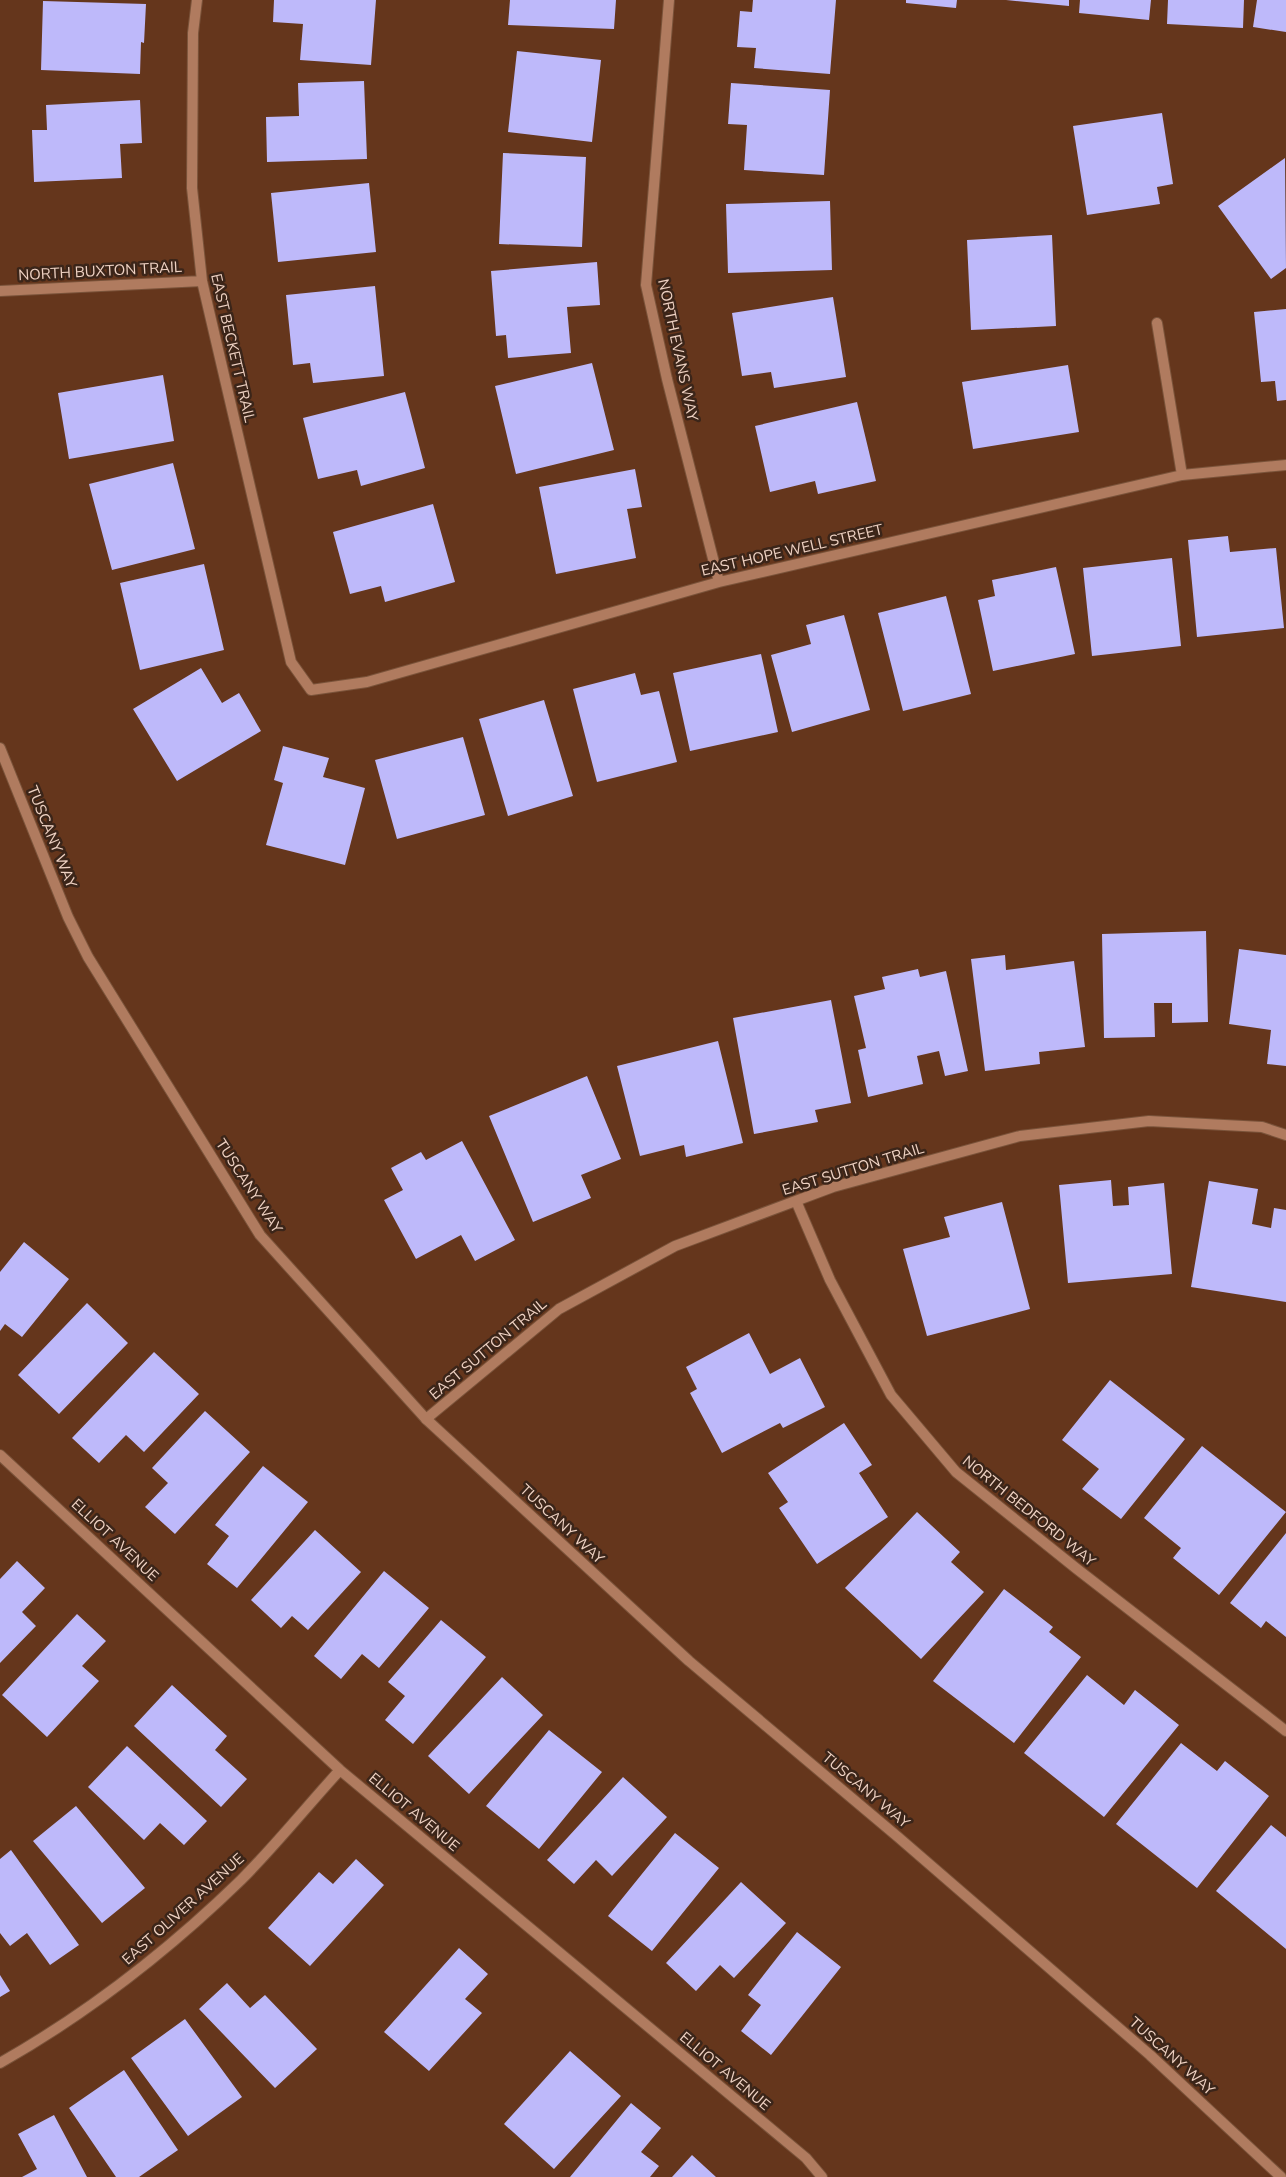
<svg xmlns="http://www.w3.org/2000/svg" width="1286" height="2177" font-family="'Nunito Sans',sans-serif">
	<rect width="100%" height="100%" fill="#65361c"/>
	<path fill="#beb9fa" d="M274 0H376L371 65 300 60 303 24 273 22Z
		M510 0H616L614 29 508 25Z
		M753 0H836L830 74 754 68 756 48 737 47 740 11 752 12Z
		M906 0H957L956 8 906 3Z
		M1006 0H1069V6Z
		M1080 0H1151L1149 20 1079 13Z
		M1168 0H1244L1243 28 1167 24Z
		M1257 0H1286V32L1253 27Z
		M43 1 146 4 144 43 141 42 140 74 41 70Z
		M517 51 601 60 592 142 508 132Z
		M364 81 367 159 267 162 266 117 299 116 298 83Z
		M731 83 830 90 824 175 744 170 747 125 728 124Z
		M140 100 142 143 120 144 122 178 34 182 32 130H47L46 105Z
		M1162 113 1173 184 1157 187 1160 204 1087 215 1073 126Z
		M503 153 586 157 582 247 499 244Z
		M1285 158 1286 268 1271 279 1218 206Z
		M369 183 376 252 278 262 271 193Z
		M830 201 832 270 728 273 726 204Z
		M1052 235 1056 326 971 330 967 240Z
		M597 262 600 305 567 307 571 353 508 358 506 335 496 336 491 271Z
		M375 286 384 376 313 383 310 363 293 365 286 295Z
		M833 297 846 377 774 388 771 372 742 376 732 313Z
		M1286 309V400L1277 401 1275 381 1261 382 1254 312Z
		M592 363 614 450 516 474 495 386Z
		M1068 365 1079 432 973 449 962 382Z
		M163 375 174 441 69 459 58 393Z
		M405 392 425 468 361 486 357 470 318 479 303 418Z
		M857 402 876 481 818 494 815 481 770 492 755 426Z
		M173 463 195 549 112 570 89 484Z
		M635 469 642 507 627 509 636 558 556 574 539 487Z
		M433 504 455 582 385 602 381 586 350 594 333 532Z
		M1228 536 1230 552 1276 548 1284 628 1197 637 1188 540Z
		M1172 558 1181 646 1092 656 1083 568Z
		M204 564 224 650 140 670 120 583Z
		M1056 567 1075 654 993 671 978 600 995 596 992 580Z
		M946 596 971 694 903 711 878 613Z
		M844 615 870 710 792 732 771 655 811 644 806 625Z
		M761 654 778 732 690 751 673 673Z
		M201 668 222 703 239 693 261 731 177 781 133 709Z
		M635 673 641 695 659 691 677 762 597 782 573 689Z
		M544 700 573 796 508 816 479 719Z
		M463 737 485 815 397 839 375 760Z
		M283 746 329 758 323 777 365 788 345 865 266 845 283 783 274 780Z
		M1206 931 1208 1022 1172 1023V1003H1154L1155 1037 1104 1038 1102 934Z
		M1239 949 1286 955V1066L1267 1064 1271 1030 1229 1024Z
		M1005 955 1006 970 1074 961 1085 1047 1039 1052 1040 1064 985 1071 971 959Z
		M918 969 920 977 946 971 968 1071 945 1076 939 1051 917 1056 923 1084 868 1097 858 1050 866 1048 854 996 885 989 882 977Z
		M831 1000 851 1103 815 1110 818 1122 754 1134 733 1018Z
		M718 1041 743 1143 686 1157 684 1145 640 1156 617 1066Z
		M587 1076 621 1159 581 1175 591 1198 533 1222 489 1116Z
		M462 1141 515 1240 475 1261 461 1235 416 1259 384 1200 403 1190 391 1168 421 1152 426 1160Z
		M1111 1180 1113 1206 1129 1205 1128 1187 1164 1183 1172 1274 1068 1283 1059 1185Z
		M1209 1181 1258 1189 1252 1224 1271 1228 1274 1208 1286 1210V1302L1191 1287Z
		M1002 1202 1030 1309 927 1336 903 1249 950 1237 944 1217Z
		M24 1242 69 1279 22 1337 5 1324 0 1331V1272Z
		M87 1303 128 1343 59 1414 18 1375Z
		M749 1333 770 1374 800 1358 825 1407 783 1428 780 1423 722 1453 690 1393 697 1389 686 1367Z
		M154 1352 199 1394 144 1452 126 1435 99 1463 72 1438Z
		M1110 1380 1185 1439 1121 1519 1082 1489 1099 1469 1062 1440Z
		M205 1411 250 1452 175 1534 145 1507 168 1483 152 1468Z
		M844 1423 872 1465 859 1473 888 1517 817 1564 779 1508 788 1502 768 1473Z
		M1202 1446 1286 1512 1219 1595 1173 1558 1181 1548 1144 1518Z
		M263 1466 308 1502 237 1588 207 1564 229 1536 215 1525Z
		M917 1512 960 1552 951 1562 984 1592 921 1659 845 1588Z
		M315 1530 361 1572 308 1630 292 1616 281 1628 251 1600Z
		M1286 1533V1637L1266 1621 1261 1628 1230 1603Z
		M17 1561 45 1588 22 1612 36 1626 0 1663V1579Z
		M384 1571 429 1608 379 1668 362 1654 341 1679 314 1656Z
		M1004 1589 1053 1627 1049 1632 1081 1657 1014 1743 933 1681Z
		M77 1614 106 1641 82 1666 99 1681 47 1737 2 1695Z
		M441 1620 486 1657 413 1744 385 1720 405 1696 388 1682Z
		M1087 1675 1124 1705 1135 1690 1179 1725 1104 1817 1024 1753Z
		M502 1677 543 1715 469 1794 428 1756Z
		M172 1685 227 1736 215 1750 247 1779 221 1807 134 1726Z
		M549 1730 602 1772 539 1849 486 1806Z
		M1181 1743 1217 1771 1225 1761 1269 1796 1197 1888 1116 1824Z
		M127 1746 207 1821 184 1845 160 1823 144 1840 88 1787Z
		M623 1777 667 1817 612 1876 596 1860 574 1884 547 1860Z
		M76 1806 145 1888 102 1923 33 1841Z
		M1271 1825 1286 1837V1949L1216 1891Z
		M675 1833 719 1868 652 1951 608 1916Z
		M11 1850 79 1945 50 1965 27 1933 10 1946 0 1933V1859Z
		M356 1859 384 1885 310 1966 268 1928 319 1872 333 1884Z
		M741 1882 786 1923 734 1978 720 1965 696 1991 666 1963Z
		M797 1932 841 1967 771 2055 741 2031 761 2005 748 1995Z
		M459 1948 488 1974 465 1999 482 2013 429 2071 384 2032Z
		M0 1975 10 1991 0 1997Z
		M227 1983 250 2008 265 1995 317 2049 275 2088 199 2009Z
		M185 2019 242 2097 188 2136 131 2058Z
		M570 2051 621 2096 554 2169 504 2124Z
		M124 2070 178 2150 139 2177H116L69 2108Z
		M631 2103 661 2128 641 2152 659 2166 650 2177H570Z
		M54 2115 87 2177H22L37 2169 18 2134Z
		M692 2155 716 2177H672Z"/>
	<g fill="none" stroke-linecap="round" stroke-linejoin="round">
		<g stroke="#7a533a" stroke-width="12">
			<path id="minor" d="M197 0 193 33 192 188 202 281 291 662 311 690 367 682 719 582 1182 475 1286 465
				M669 0 646 285 667 379 719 582
				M0 291 202 281
				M1157 323 1182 475
				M796 1201 830 1280 891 1395 956 1472 1077 1569 1286 1731
				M426 1419 559 1309 675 1246 833 1187 1020 1136 1149 1121 1262 1127 1286 1135
				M0 1455 340 1770 806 2158 822 2177
				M0 2063C88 2013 169 1950 241 1880 276 1845 307 1806 340 1770"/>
		</g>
		<g stroke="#7a533a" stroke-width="12">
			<path id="tertiary" d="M0 748 68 917 88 957 260 1235 426 1419 689 1661 898 1837 1150 2055 1281 2177"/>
		</g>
		<use href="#minor" stroke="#b07b5f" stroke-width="10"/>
		<use href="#tertiary" stroke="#b07b5f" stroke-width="10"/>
	</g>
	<g text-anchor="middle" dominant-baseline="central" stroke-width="5" stroke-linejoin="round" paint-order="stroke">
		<g font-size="15" fill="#efd2c3" stroke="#3b2519">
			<text transform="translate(100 271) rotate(-3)">NORTH BUXTON TRAIL</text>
			<text transform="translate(233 348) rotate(77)">EAST BECKETT TRAIL</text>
			<text transform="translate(678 350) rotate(78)">NORTH EVANS WAY</text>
			<text transform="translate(792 550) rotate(-13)">EAST HOPE WELL STREET</text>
			<text transform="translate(52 837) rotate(68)">TUSCANY WAY</text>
			<text transform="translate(853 1169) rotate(-17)">EAST SUTTON TRAIL</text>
			<text transform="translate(249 1186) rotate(57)">TUSCANY WAY</text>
			<text transform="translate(488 1349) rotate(-40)">EAST SUTTON TRAIL</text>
			<text transform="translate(1029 1511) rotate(39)">NORTH BEDFORD WAY</text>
			<text transform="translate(562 1524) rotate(43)">TUSCANY WAY</text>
			<text transform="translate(115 1540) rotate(43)">ELLIOT AVENUE</text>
			<text transform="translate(866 1790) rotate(40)">TUSCANY WAY</text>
			<text transform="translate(414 1812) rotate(40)">ELLIOT AVENUE</text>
			<text transform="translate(183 1909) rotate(-42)">EAST OLIVER AVENUE</text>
			<text transform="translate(1172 2056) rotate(42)">TUSCANY WAY</text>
			<text transform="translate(725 2071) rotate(40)">ELLIOT AVENUE</text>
		</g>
	</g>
</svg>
